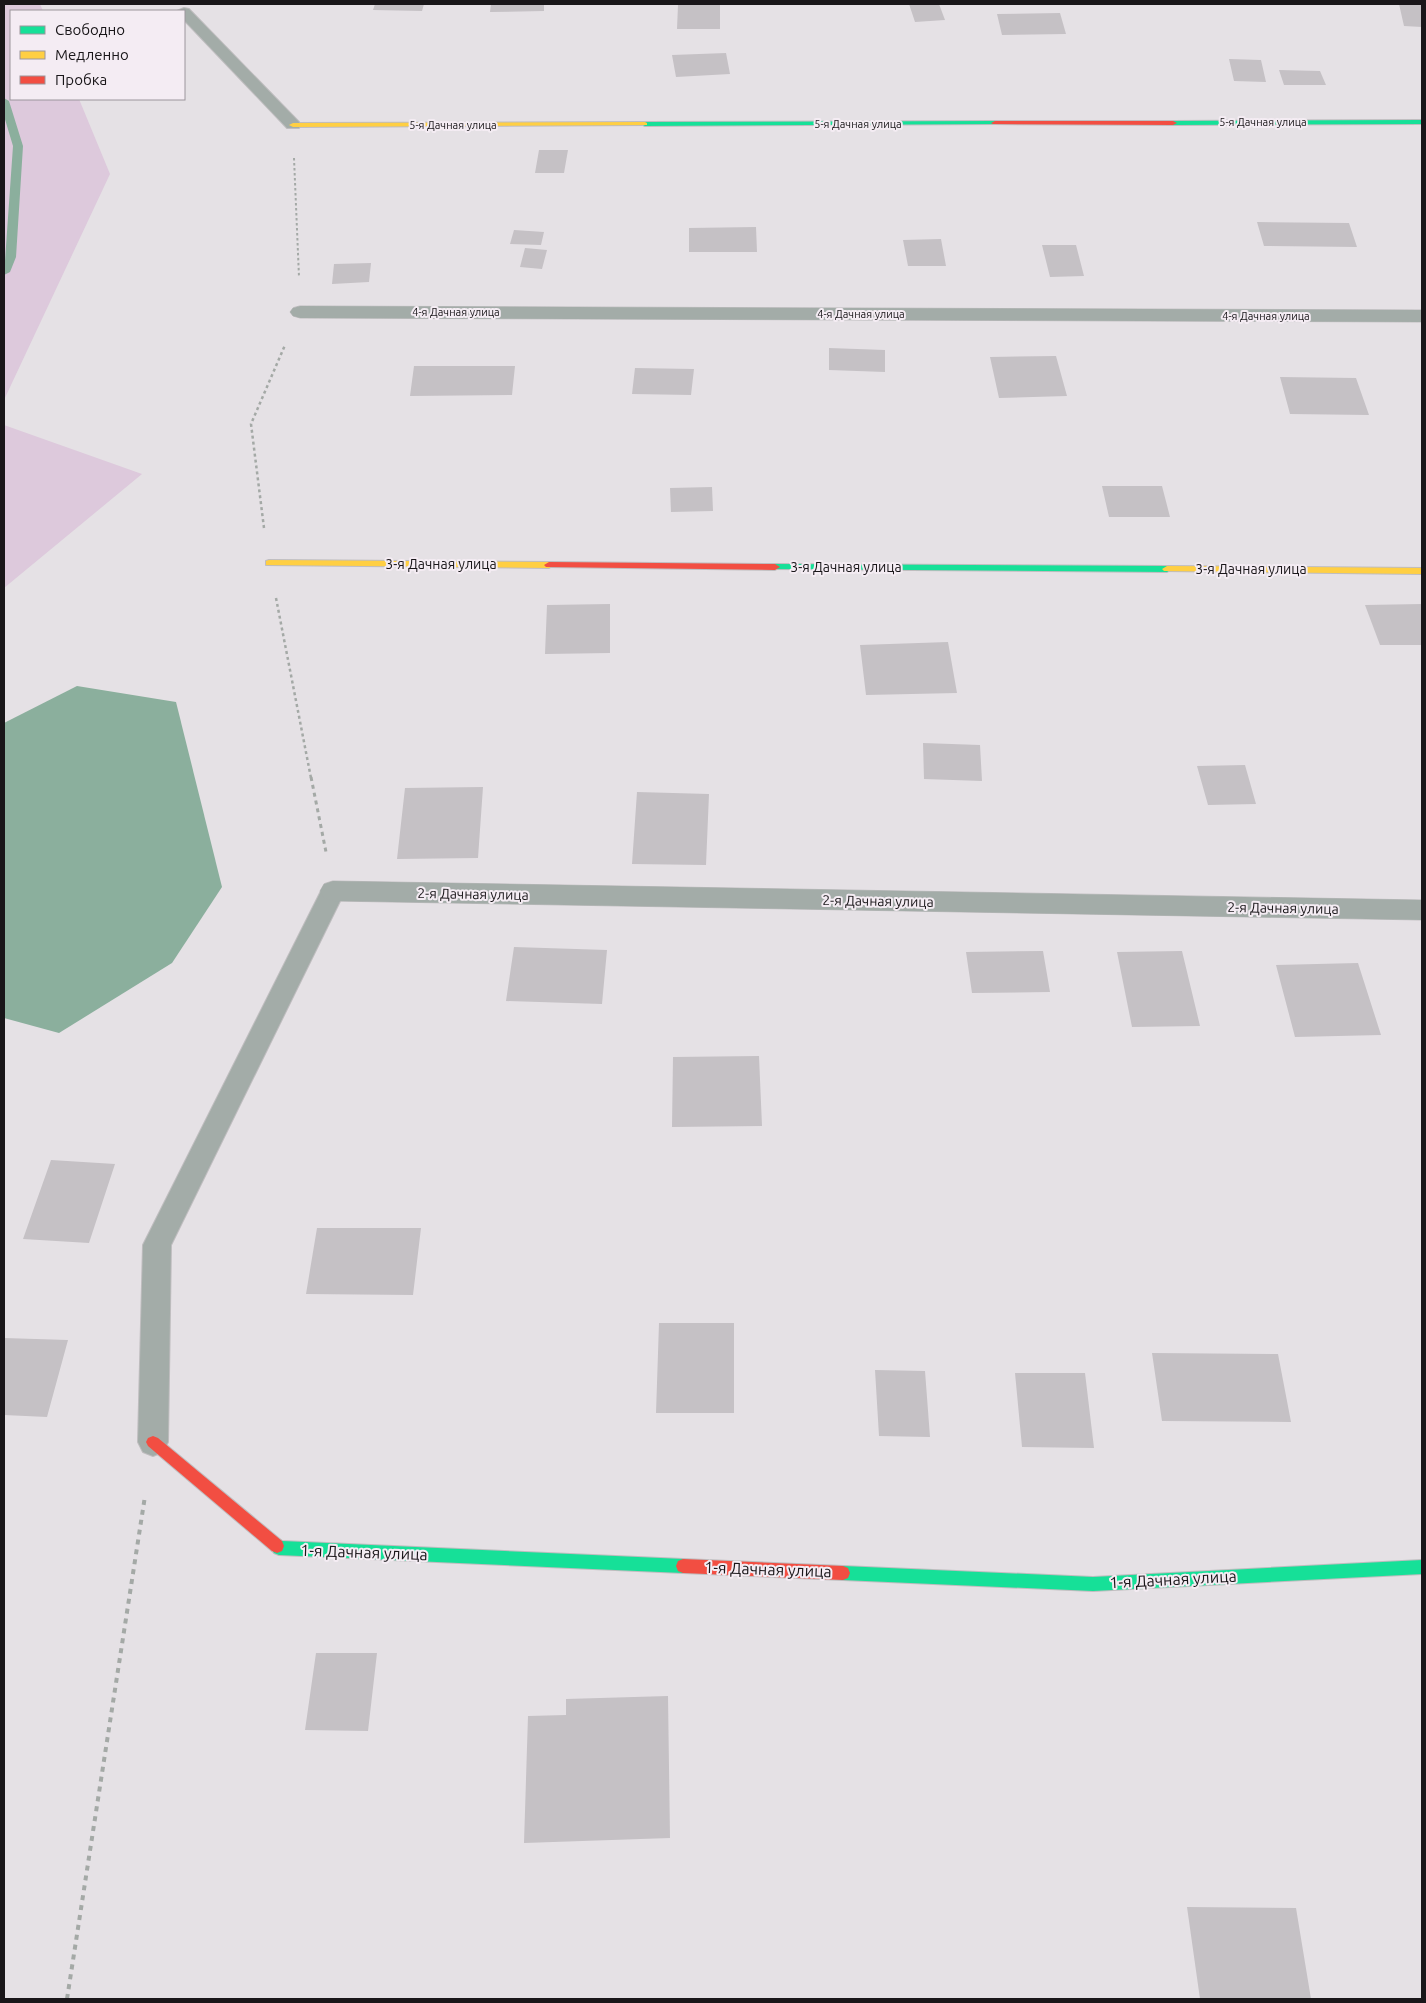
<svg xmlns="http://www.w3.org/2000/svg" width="1426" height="2003" font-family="Ubuntu,sans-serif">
	<rect width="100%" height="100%" fill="#e5e1e5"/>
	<path fill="#ddc9dc" d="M4 4H40L43 11H11V99H79L110 174 4 400Z
		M4 425 142 474 4 588Z"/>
	<path fill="#8baf9d" d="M77 686 176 702 222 887 172 963 59 1033 4 1018V723Z"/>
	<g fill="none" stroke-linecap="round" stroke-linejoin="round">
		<path fill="#8baf9d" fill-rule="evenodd" d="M4 98 9 101 23 146 16 257 10 272 4 275 13 146 4 116Z"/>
	</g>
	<path fill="#c5c1c5" d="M375 4H424L422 11 373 10Z
		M491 4H544V11L490 12Z
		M909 4H939L945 20 915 22Z
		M1399 4H1422V27L1404 26Z
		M678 5H720V29H677Z
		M1060 13 1066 34 1002 35 997 14Z
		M726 53 730 74 676 77 672 55Z
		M1229 59 1261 60 1266 82 1234 81Z
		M1279 70 1320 71 1326 85H1284Z
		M539 150H568L564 173H535Z
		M1257 222 1349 223 1357 247 1264 246Z
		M756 227 757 252H689V228Z
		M514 230 544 232 541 245 510 244Z
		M941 239 946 266H908L903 240Z
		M1042 245H1076L1084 276 1050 277Z
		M525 248 547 250 542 269 520 267Z
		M371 263 369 282 332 284 334 264Z
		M829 348 885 350V372L829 370Z
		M1056 356 1067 396 999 398 990 357Z
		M414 366H515L512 395 410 396Z
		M635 368 694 369 691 395 632 394Z
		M1280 377 1356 378 1369 415 1290 414Z
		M1102 486H1162L1170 517H1109Z
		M712 487 713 511 671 512 670 488Z
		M610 604V653L545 654 547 605Z
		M1422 604V645H1380L1365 605Z
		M948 642 957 693 866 695 860 645Z
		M923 743 980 745 982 781 924 779Z
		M1245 765 1256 804 1208 805 1197 766Z
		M483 787 478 858 397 859 405 788Z
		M637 792 709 794 706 865 632 864Z
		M514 947 607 950 602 1004 506 1001Z
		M1043 951 1050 992 972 993 966 952Z
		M1182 951 1200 1026 1132 1027 1117 952Z
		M1358 963 1381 1035 1295 1037 1276 965Z
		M759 1056 762 1126 672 1127 673 1057Z
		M51 1160 115 1164 89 1243 23 1239Z
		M317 1228H421L413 1295 306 1294Z
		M659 1323H734V1413H656Z
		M4 1338 68 1340 47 1417 4 1415Z
		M1152 1353 1278 1354 1291 1422 1162 1421Z
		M875 1370 925 1371 930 1437 879 1436Z
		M1015 1373H1085L1094 1448 1022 1447Z
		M316 1653H377L368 1731 305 1730Z
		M668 1696 670 1838 524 1843 528 1716 566 1715V1699Z
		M1187 1907 1296 1908 1311 1999H1200Z"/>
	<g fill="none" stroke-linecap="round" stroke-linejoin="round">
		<g stroke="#bfbdbf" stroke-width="2">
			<path id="lane" d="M184 8 189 9 299 122 301 125 299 128H287L184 20V11H177Z
				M333 882 341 885 345 891 171 1245 168 1442 163 1452 153 1456 143 1452 138 1442 143 1245 321 891 325 885Z"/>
		</g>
		<g stroke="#bfbdbf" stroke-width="1">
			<path id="street" d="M300 306 1422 310V322L300 318 293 316 290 312 293 308Z
				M333 881 1422 900V920L333 901 324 898 320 891 324 884Z"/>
		</g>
		<g stroke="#bfbdbf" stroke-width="2">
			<path id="fast" d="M1422 120V124L1173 125 1169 123 1173 121Z
				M995 121 999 123 997 124 645 126 641 124 645 122Z
				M775 564 1167 566 1172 569 1167 572 772 569V565Z
				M277 1539 282 1541 683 1559 688 1561 690 1566 688 1571 683 1573 279 1555 274 1553 270 1546 272 1541Z
				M1422 1560V1574L1093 1591 843 1580 838 1578 836 1573 838 1568 843 1566 1093 1577Z"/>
		</g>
		<g stroke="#bfbdbf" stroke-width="2">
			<path id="slow" d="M645 122 647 123V125L293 127 289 125 293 123Z
				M269 560 549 562 554 565 549 568 266 565V561Z
				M1167 566 1422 568V574L1164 571 1162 569Z"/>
		</g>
		<g stroke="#bfbdbf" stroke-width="2">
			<path id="jam" d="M995 121H1173L1177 123 1173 125 993 124 991 123Z
				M549 562 775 564 780 567 775 570 546 567 544 565Z
				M153 1436 158 1438 282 1541 284 1546 282 1551 277 1553 272 1551 148 1446 146 1442 148 1438Z
				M683 1559 843 1566 848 1568 850 1573 848 1578 843 1580 683 1573 678 1571 676 1566 678 1561Z"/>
		</g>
		<path stroke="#a4a9a6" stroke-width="2" stroke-dasharray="2.5 2.5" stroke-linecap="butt" d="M294 158 299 277"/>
		<path stroke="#a4a9a6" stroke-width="2.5" stroke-dasharray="3 3" stroke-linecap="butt" d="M264 528 251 424 285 345
			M276 598 311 778"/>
		<path stroke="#a4a9a6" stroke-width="3" stroke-dasharray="4 4" stroke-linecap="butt" d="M311 777 326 852"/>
		<path stroke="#a4a9a6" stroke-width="4" stroke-dasharray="5 5" stroke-linecap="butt" d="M67 1999 145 1496"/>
		<use href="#lane" fill="#a3aca8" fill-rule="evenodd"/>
		<use href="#street" fill="#a3aca8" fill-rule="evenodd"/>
		<use href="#fast" fill="#16e098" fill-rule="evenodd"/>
		<use href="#slow" fill="#ffcf43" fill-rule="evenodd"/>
		<use href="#jam" fill="#f24e42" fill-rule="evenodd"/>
	</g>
	<g text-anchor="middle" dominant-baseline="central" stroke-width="4" stroke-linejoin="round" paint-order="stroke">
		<g font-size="11" fill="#191619" stroke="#f4ecf3">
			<text x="1263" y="122">5-я Дачная улица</text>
			<text x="858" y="124">5-я Дачная улица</text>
			<text x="453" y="125">5-я Дачная улица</text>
			<text x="456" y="312">4-я Дачная улица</text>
			<text x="861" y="314">4-я Дачная улица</text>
			<text x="1266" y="316">4-я Дачная улица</text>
		</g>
		<g font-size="14" fill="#191619" stroke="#f4ecf3">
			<text x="441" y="564">3-я Дачная улица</text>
			<text x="846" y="567">3-я Дачная улица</text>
			<text x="1251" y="569">3-я Дачная улица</text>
			<text transform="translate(473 894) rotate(1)">2-я Дачная улица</text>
			<text transform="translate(878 901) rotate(1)">2-я Дачная улица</text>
			<text transform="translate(1283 908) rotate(1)">2-я Дачная улица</text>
		</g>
		<g font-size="16" fill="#191619" stroke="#f4ecf3">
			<text transform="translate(364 1552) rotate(2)">1-я Дачная улица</text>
			<text transform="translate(768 1569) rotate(2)">1-я Дачная улица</text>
			<text transform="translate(1173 1579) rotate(-3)">1-я Дачная улица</text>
		</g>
	</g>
	<rect width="1426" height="2003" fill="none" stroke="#191619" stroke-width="10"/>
	<rect x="10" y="10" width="175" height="90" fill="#f4ecf3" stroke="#9c969c"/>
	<rect x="20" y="26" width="25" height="8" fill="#16e098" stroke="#9c969c"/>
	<text x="55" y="35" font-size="15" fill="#191619">Свободно</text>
	<rect x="20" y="51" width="25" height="8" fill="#ffcf43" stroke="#9c969c"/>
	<text x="55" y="60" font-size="15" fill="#191619">Медленно</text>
	<rect x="20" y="76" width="25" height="8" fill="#f24e42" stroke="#9c969c"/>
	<text x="55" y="85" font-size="15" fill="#191619">Пробка</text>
</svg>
